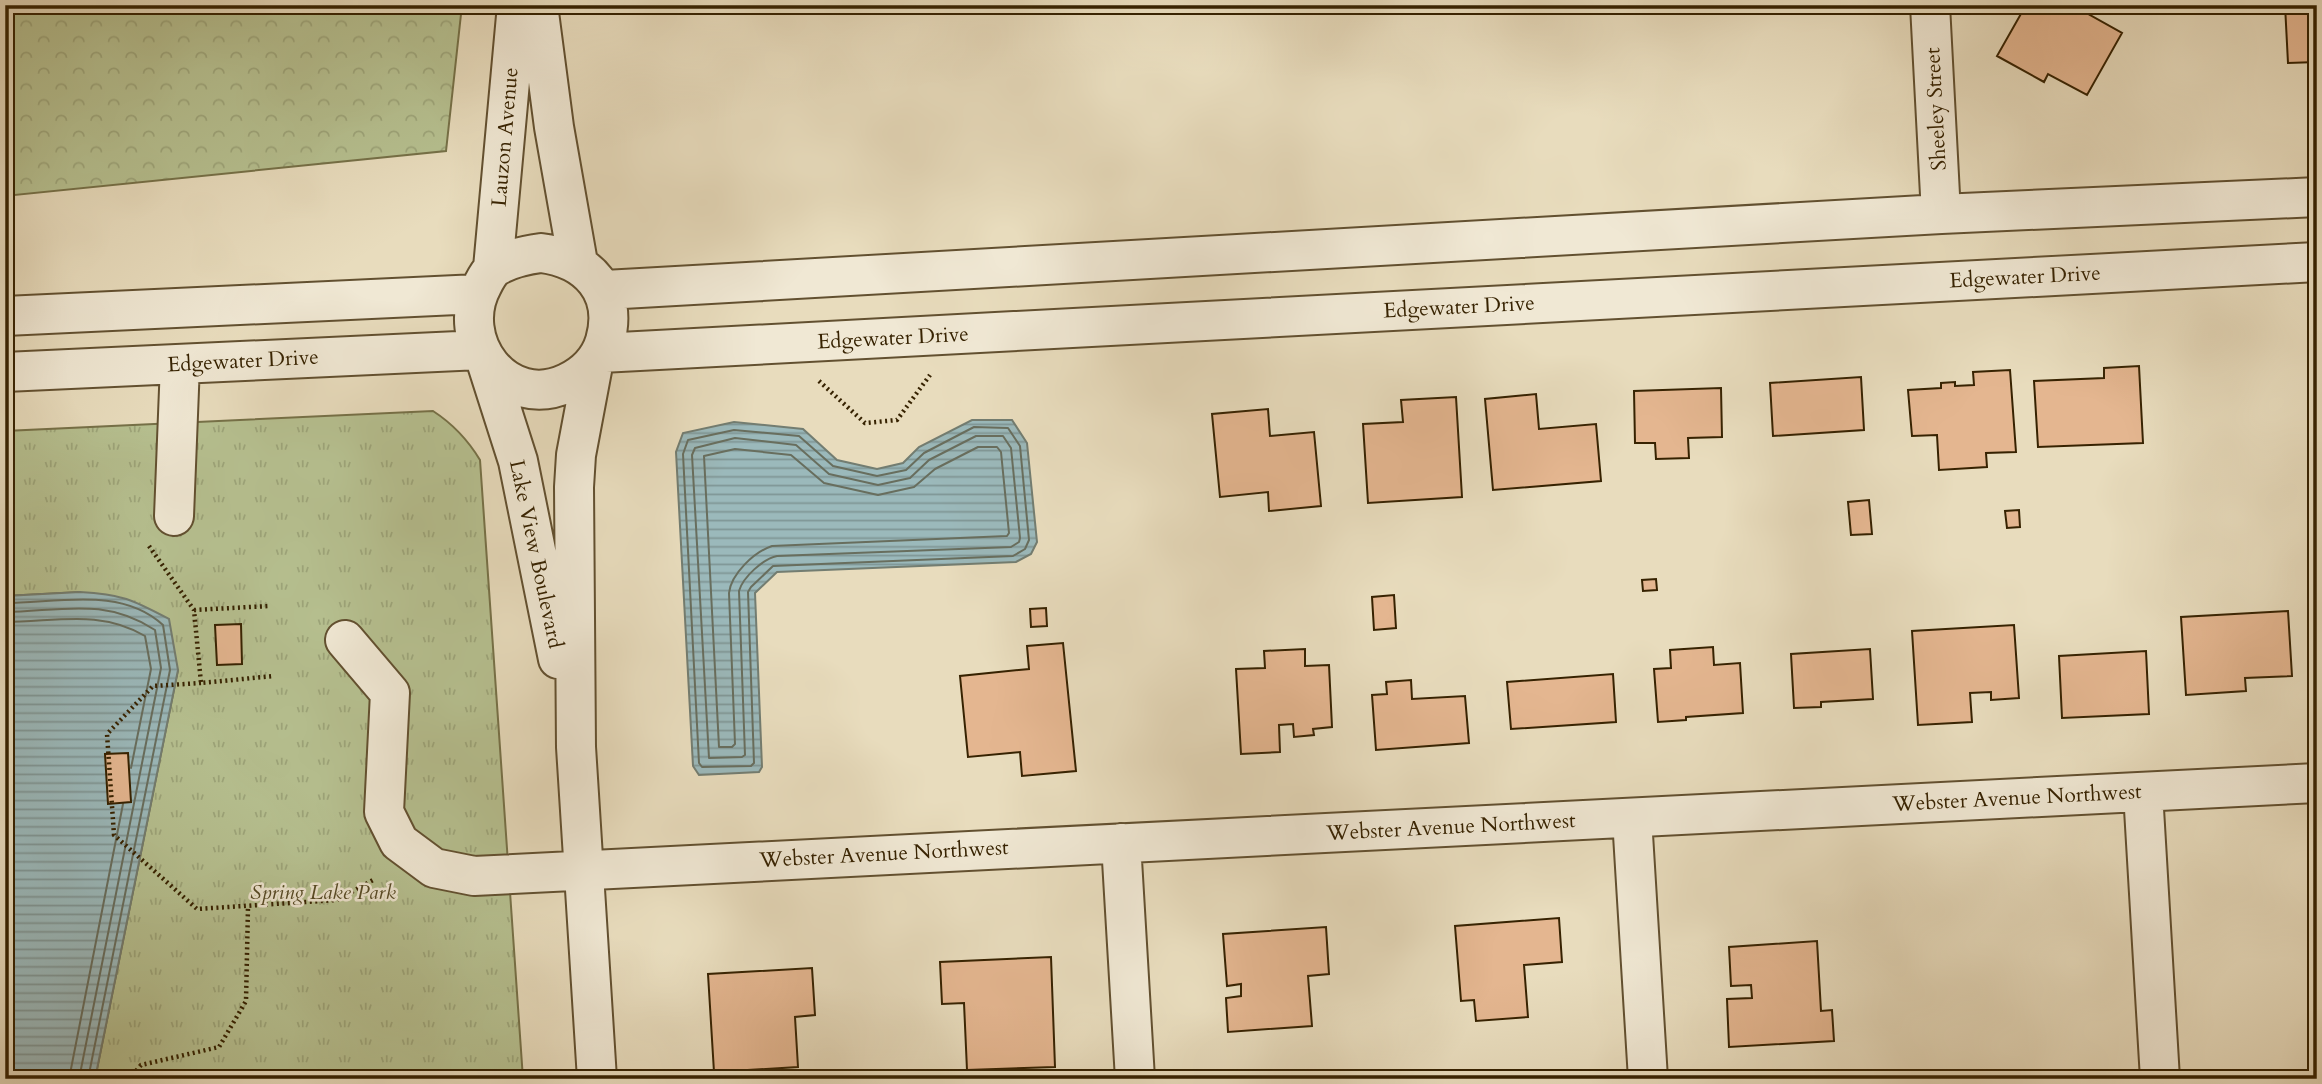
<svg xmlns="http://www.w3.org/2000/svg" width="2322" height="1084" font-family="Cardo,serif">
	<defs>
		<pattern id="forest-crowns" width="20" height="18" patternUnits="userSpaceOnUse" patternTransform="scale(1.75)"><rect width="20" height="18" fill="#b6c090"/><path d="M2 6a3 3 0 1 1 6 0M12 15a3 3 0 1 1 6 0" fill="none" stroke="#9da57a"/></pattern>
		<pattern id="park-tufts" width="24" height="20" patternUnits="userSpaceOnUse" patternTransform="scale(1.75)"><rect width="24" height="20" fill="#b6c090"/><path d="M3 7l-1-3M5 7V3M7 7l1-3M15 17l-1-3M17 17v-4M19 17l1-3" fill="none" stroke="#9da57a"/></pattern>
		<pattern id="water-rules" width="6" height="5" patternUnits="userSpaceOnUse" patternTransform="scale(1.75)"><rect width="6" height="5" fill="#9bb9bb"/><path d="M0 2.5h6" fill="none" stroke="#7f9696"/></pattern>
	</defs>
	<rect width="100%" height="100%" fill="#e8dcbd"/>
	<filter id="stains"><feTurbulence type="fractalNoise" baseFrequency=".00286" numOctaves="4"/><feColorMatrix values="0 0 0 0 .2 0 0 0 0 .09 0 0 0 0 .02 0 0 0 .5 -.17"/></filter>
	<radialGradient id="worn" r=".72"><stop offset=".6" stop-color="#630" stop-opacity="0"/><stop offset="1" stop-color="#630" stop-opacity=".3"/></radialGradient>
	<path fill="url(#forest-crowns)" stroke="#767148" stroke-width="2" d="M5 5H462L446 151 5 196Z"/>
	<path fill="url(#park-tufts)" stroke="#767148" stroke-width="2" d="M433 411C453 424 468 440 480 460L523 1079H95L178 670 80 592 5 596V431Z"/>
	<path fill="url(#water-rules)" stroke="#737d71" stroke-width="2" d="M972 420H1012L1027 443 1037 542 1031 554 1016 562 777 572 755 593 762 767 759 772 699 775 693 766 676 452 683 433 734 422 803 429 837 460 877 469 903 463 919 447Z
		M80 592C122 594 133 600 169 619L178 670 95 1079H5V596Z"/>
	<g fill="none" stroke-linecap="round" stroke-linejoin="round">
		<path stroke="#686e5e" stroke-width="2" d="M974 427 1008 428 1020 446 1029 540 1025 549 1013 556 773 566 751 587 748 592 754 763 751 766 702 767 699 763 683 454 688 440 734 430 799 436 833 466 877 476 906 470 924 453Z
			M976 436H1003L1011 448 1020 538 1019 542 1011 547 777 556C763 559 743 577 739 591L745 755 742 757 709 758 692 455 695 448 735 438 796 445 829 474 878 485 910 478 929 460Z
			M978 447H997L1001 452 1009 533 1007 536 772 546C754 552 731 574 729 593L735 744 732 747H719L704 456 735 449 791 455 824 483 878 495 914 487 935 469Z
			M5 603C57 603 121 586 163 625L170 670 88 1079
			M5 612C62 611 104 597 155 630L161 668 79 1079
			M5 622C56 622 99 609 145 636L151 669 131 768
			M69 1079 123 804"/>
	</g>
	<path fill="#e4b690" stroke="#362201" stroke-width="2" d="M2026 5H2072L2122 33 2087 95 2048 74 2044 82 1997 56Z
		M2285 5H2317V62L2288 63Z
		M2139 366 2143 443 2038 447 2034 381 2104 378V368Z
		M2010 370 2016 452 1986 453 1987 467 1939 470 1937 435 1912 436 1908 390 1941 388V383L1955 382V386L1974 385 1973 372Z
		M1861 377 1864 430 1773 436 1770 383Z
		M1721 388 1722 437 1688 438 1689 458 1656 459 1655 443H1635L1634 391Z
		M1536 394 1539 429 1596 424 1601 481 1493 490 1485 399Z
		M1456 397 1462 497 1368 503 1363 424 1403 422 1401 400Z
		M1268 409 1270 436 1314 432 1321 506 1269 511 1268 492 1220 497 1212 414Z
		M1869 500 1872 534 1851 535 1848 502Z
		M2019 510 2020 527 2007 528 2005 511Z
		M1656 579 1657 590 1643 591 1642 580Z
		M1394 595 1396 628 1374 630 1372 597Z
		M1046 608 1047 626 1031 627 1030 609Z
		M2288 611 2292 676 2245 678 2246 691 2186 695 2181 617Z
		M241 624 242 664 217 665 215 625Z
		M2014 625 2019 698 1991 700V692L1970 693 1972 722 1918 725 1912 631Z
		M1063 643 1076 771 1022 776 1020 752 968 757 960 676 1029 669 1027 646Z
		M1713 647 1714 665 1740 663 1743 713 1686 717V720L1658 722 1654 669 1671 668 1670 650Z
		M1305 649V666L1329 665 1332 727 1313 729 1314 735 1294 737 1293 724 1279 725 1280 752 1241 754 1236 669 1265 668 1264 651Z
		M1870 649 1873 699 1821 702V707L1794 708 1791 654Z
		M2146 651 2149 714 2062 718 2059 656Z
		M1613 674 1616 722 1511 729 1507 682Z
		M1411 680 1412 699 1465 696 1469 743 1376 750 1372 695 1387 694 1386 682Z
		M128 753 131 802 108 804 105 754Z
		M1559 918 1562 962 1524 965 1528 1017 1476 1021 1474 1000 1461 1001 1455 926Z
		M1326 927 1329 974 1308 976 1312 1026 1228 1032 1226 998 1241 996V984L1227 986 1223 934Z
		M1817 941 1821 1011 1832 1010 1834 1041 1729 1047 1727 999 1752 998 1751 985 1731 986 1729 947Z
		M1051 957 1055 1067 967 1070 964 1003 942 1004 940 962Z
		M812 968 815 1015 795 1017 798 1067 714 1072 708 974Z"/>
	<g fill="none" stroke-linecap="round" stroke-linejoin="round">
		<g stroke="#625030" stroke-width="42">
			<path id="minor" d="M538 5 554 127 578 263
				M1930 5 1941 214
				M541 253C588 259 619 292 605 341 599 361 586 374 567 383 506 412 452 340 483 284 486 278 490 271 495 267 509 259 525 255 541 253Z
				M493 268 517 5
				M605 290 1941 214 2317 197
				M5 316 478 294
				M601 353 2317 262
				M487 364 518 461 558 659
				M593 365 576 455 574 487 576 747 597 1079
				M5 372 480 350
				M174 516 180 364
				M345 640 390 693 384 812 399 842 434 868 474 876 2317 783
				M2143 792 2160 1079
				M1632 818 1648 1079
				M1121 843 1135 1079"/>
		</g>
		<path stroke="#362201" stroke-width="4.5" stroke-dasharray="2 3.5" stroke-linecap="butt" d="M819 381 865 423 897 420 930 375
			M149 546 194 610 201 683 274 676
			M194 610 269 606
			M201 683 153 686 107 734 114 835 197 909 337 900 373 880
			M129 1079 141 1065 219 1047 246 1001 248 906"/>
		<use href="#minor" stroke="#f0e8d4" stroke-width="38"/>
	</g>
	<g text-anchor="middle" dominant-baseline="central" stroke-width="5" stroke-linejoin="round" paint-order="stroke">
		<g font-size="21" fill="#362201" stroke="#f0e8d4">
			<text transform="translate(1936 109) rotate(-93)">Sheeley Street</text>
			<text transform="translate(505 137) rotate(-85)">Lauzon Avenue</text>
			<text transform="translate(2025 277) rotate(-3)">Edgewater Drive</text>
			<text transform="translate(1459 307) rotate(-3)">Edgewater Drive</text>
			<text transform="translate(893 338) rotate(-3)">Edgewater Drive</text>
			<text transform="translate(243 361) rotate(-3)">Edgewater Drive</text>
			<text transform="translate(536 554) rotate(78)">Lake View Boulevard</text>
			<text transform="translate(2017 798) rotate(-3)">Webster Avenue Northwest</text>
			<text transform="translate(1451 827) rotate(-3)">Webster Avenue Northwest</text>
			<text transform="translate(884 854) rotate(-3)">Webster Avenue Northwest</text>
		</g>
		<g font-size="21" font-style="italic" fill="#564a25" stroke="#f0e8d4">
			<text x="323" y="892">Spring Lake Park</text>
		</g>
	</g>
	<rect width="2322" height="1084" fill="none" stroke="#e8dcbd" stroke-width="28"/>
	<rect x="7" y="7" width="2308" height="1070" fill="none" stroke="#362201" stroke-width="3.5"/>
	<rect x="14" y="14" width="2294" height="1056" fill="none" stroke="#362201" stroke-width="2"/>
	<rect width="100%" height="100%" filter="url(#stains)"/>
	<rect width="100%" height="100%" fill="url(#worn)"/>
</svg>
